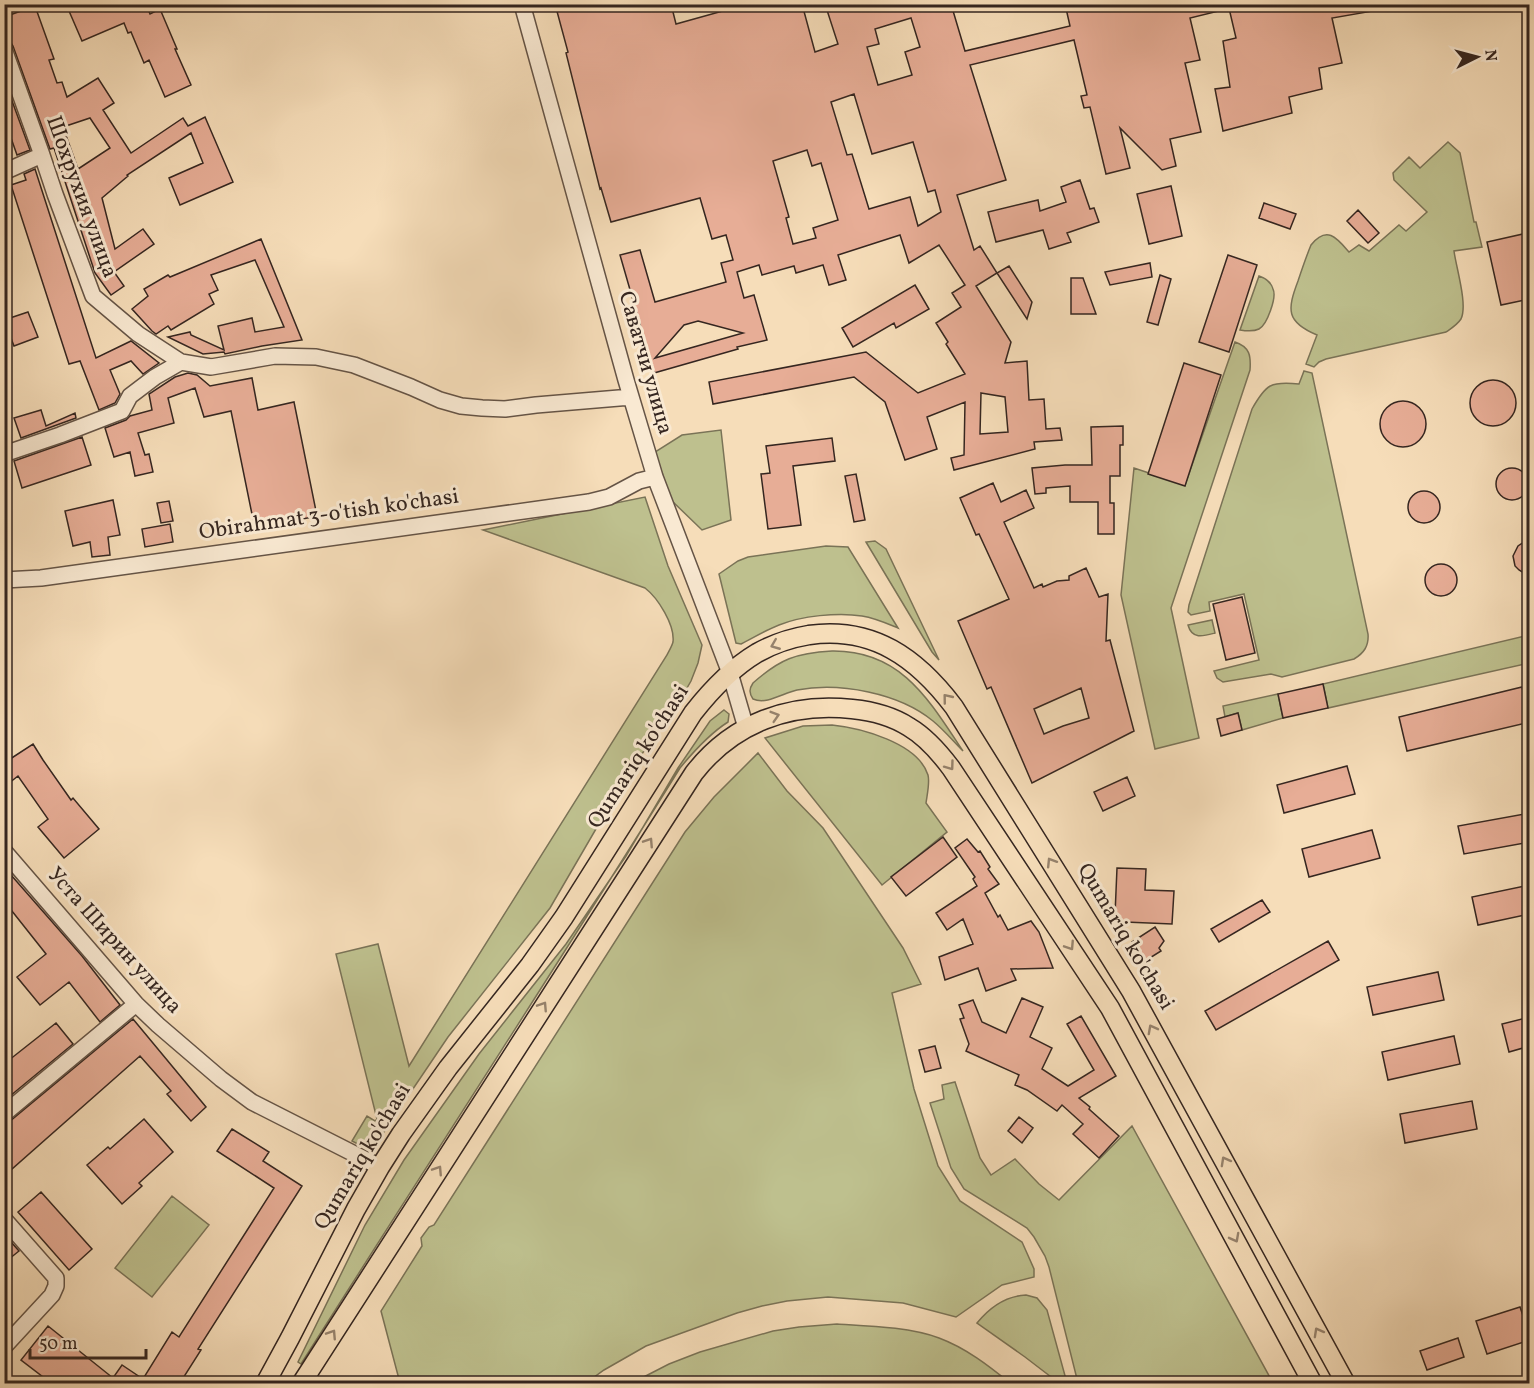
<svg xmlns="http://www.w3.org/2000/svg" width="1534" height="1388" font-family="Vollkorn,serif">
	<rect width="100%" height="100%" fill="#f6ddb9"/>
	<filter id="stains"><feTurbulence type="fractalNoise" baseFrequency=".00333" numOctaves="4"/><feColorMatrix values="0 0 0 0 .2 0 0 0 0 .09 0 0 0 0 .02 0 0 0 .5 -.17"/></filter>
	<radialGradient id="worn" r=".72"><stop offset=".6" stop-color="#630" stop-opacity="0"/><stop offset="1" stop-color="#630" stop-opacity=".3"/></radialGradient>
	<path fill="#bec08e" stroke="#7a7357" stroke-width="1.5" d="M1448 142 1460 153 1474 222H1476L1482 247 1454 251C1456 267 1468 305 1461 319 1457 325 1452 328 1446 332L1326 359 1319 362 1314 367 1306 364 1317 335C1286 322 1287 310 1298 281 1302 269 1306 257 1311 245 1327 225 1337 238 1349 252L1359 245 1369 251 1399 225 1406 231 1427 212 1394 180 1393 173 1409 157 1420 168Z
		M1259 276C1265 278 1271 282 1273 289 1277 297 1267 325 1259 329 1253 332 1246 331 1240 330Z
		M1235 342C1250 347 1251 356 1250 370L1171 608 1199 738 1155 749 1121 595 1134 468 1185 485Z
		M1304 371 1312 373 1368 634C1369 646 1364 653 1354 659L1282 677 1271 674 1223 682 1217 678 1214 671 1259 660 1244 594 1209 602 1210 611 1191 615 1188 612 1189 605 1252 409C1266 384 1271 381 1299 384Z
		M721 430 731 520 702 530 671 500 655 452 682 435Z
		M645 497 668 566 702 645 698 663 691 681 672 714 632 767 550 908 448 1037 371 1151 352 1141 367 1116 375 1121 377 1119 336 954 378 944 409 1066 667 655C669 651 672 646 673 642 675 625 658 598 645 588L483 530Z
		M875 541 886 549 939 660 932 652 866 542Z
		M826 546 848 547 898 628C886 623 875 618 862 616 838 612 801 616 779 625 766 630 753 638 741 644L736 643 719 574 738 561 748 557Z
		M1212 620 1215 633C1204 636 1192 640 1188 625Z
		M1529 635V663L1328 708 1323 684Z
		M832 651C901 650 929 700 963 751 953 741 944 730 933 721 899 693 840 682 797 690 783 693 767 705 753 699 749 693 749 689 753 683 780 659 796 653 832 651Z
		M1278 694 1283 718 1242 730 1238 713 1225 717 1223 706Z
		M724 710 729 714 728 722C709 734 694 751 680 768 556 968 427 1165 301 1364L298 1362 365 1225 404 1160 479 1054 566 944 626 856 678 768 710 721Z
		M832 725C861 728 918 743 928 775 930 783 927 795 926 803L947 832 882 885 765 738 803 726Z
		M758 753 787 791 823 828 903 948 921 984 892 993 914 1089 938 1166 960 1201 1022 1242 1034 1269V1277L1002 1285 956 1317 903 1303 828 1297 787 1301 762 1306 737 1313 646 1346 604 1370 586 1383H400L381 1311 422 1246 421 1238 429 1227 434 1225 685 832 714 797Z
		M955 1082 980 1158 991 1175 1015 1159 1039 1184 1059 1200 1132 1126 1273 1383H1078L1049 1267 1045 1256 1034 1237 1027 1228 964 1189 951 1168 930 1103 944 1099 942 1085Z
		M172 1196 209 1225 152 1297 115 1268Z
		M1026 1295 1037 1298 1047 1310 1067 1383H1059L1025 1357 977 1323C990 1307 1006 1296 1026 1295Z
		M837 1324C869 1326 909 1327 939 1338 966 1348 989 1366 1010 1383H632L669 1364 700 1352 773 1331 799 1327Z"/>
	<path fill="#e7ad96" stroke="#352620" stroke-width="1.5" fill-rule="evenodd" d="M66 4H146L150 14 160 9 177 49H175L191 85 165 97 149 60 144 63 131 32 128 33 124 23 82 41Z
		M555 4H671L676 24 730 9 729 4H766L767 9 782 4H802L815 52 838 44 825 4H951L965 51 1070 26 1065 4H1227V9L1190 18 1200 60 1185 63 1201 132 1170 139 1176 166 1162 170 1120 128 1130 168 1106 174 1090 107 1084 108 1081 96 1087 95 1074 40 970 65 1006 180 957 195 974 250 980 246 997 273 976 286 1011 342 1005 363 1027 361 1029 400 1044 399 1046 429 1060 428 1062 440 1034 442 1035 449 954 470 951 458 964 455 965 402 927 417 937 449 905 460 885 402 854 377 713 404 709 382 866 352 918 393 965 374 946 344 948 342 936 323 961 307 952 293 965 285 939 245 909 263 900 235 838 255 846 280 829 285 823 265 796 273 794 266 762 275 759 265 737 272 744 298 754 295 767 340 737 347 738 349 654 373 620 255 640 250 655 302 726 282 721 263 733 260 726 235 712 239 700 198 611 222 601 188 600 189 566 53 568 52ZM911 18 920 47 905 52 912 75 878 85 867 47 879 44 875 29ZM854 94 872 154 913 142 928 192 935 190 941 212 918 226 910 197 869 209 852 154 847 155 831 102ZM807 150 812 166 821 163 838 220 813 228 816 238 793 244 786 218 789 217 773 161ZM698 321 743 333 655 358 684 325ZM981 393 1005 397 1008 432 980 434Z
		M1228 4H1372L1373 11 1332 18 1342 63 1319 68 1322 89 1289 97 1292 113 1223 131 1215 89 1230 87 1223 41 1236 38Z
		M35 6 54 59 49 60 57 83 62 82 67 97 98 78 114 103 103 110 131 153 183 118 188 126 205 117 233 182 180 205 169 178 203 163 191 133 127 175 128 176 102 198 115 249 143 229 154 244 114 272 124 286 111 295 95 273 54 148 50 149 13 46 10 41 4 39V25L10 24 7 16ZM90 118 110 148 78 169 63 127Z
		M4 79 30 150 17 155 4 118Z
		M35 169 96 358 131 341 159 363 143 374 131 361 110 370 120 394 115 403 99 410 80 361 69 364 11 185 26 180 24 174Z
		M1080 180 1090 209 1094 208 1099 222 1067 233 1071 242 1049 249 1043 230 996 242 988 212 1038 200 1040 211 1066 202 1061 187Z
		M1171 186 1182 236 1149 244 1137 194Z
		M1264 203 1296 214 1290 229 1259 218Z
		M1358 210 1379 233 1368 243 1347 221Z
		M1523 234 1530 261V299L1501 305 1487 242Z
		M261 239 302 340 262 346 225 354 224 352 203 354 168 337 190 332 191 335 224 350 218 326 252 318 255 332 284 327 255 260 211 275 218 290 209 294 214 304 171 330 168 326 156 334 152 331 132 309 148 296 144 289 168 275 170 277Z
		M1228 255 1257 265 1229 352 1199 342Z
		M1150 263 1152 277 1110 285 1105 272Z
		M1009 266 1032 302 1027 319 997 273Z
		M1160 275 1171 279 1158 325 1147 322Z
		M1071 278H1083L1096 314H1071Z
		M915 285 929 309 896 328 894 323 853 347 842 328Z
		M28 312 38 337 14 346 4 320Z
		M1184 363 1221 375 1185 486 1148 474Z
		M188 373 197 375 210 386 252 378 258 410 294 402 317 516 255 529 231 411 204 417 195 388 168 398 174 423 138 433 145 455 149 454 153 472 135 476 130 452 114 457 105 428 126 420 130 416 152 410 149 394 175 377Z
		M1470 403a23 23 0 1 1 46 0a23 23 0 1 1-46 0Z
		M1380 424a23 23 0 1 1 46 0a23 23 0 1 1-46 0Z
		M41 410 46 426 75 413 76 418 21 438 14 418Z
		M1123 426V445H1120V476H1110V503H1114V534H1098V502H1070V486L1046 488V493L1035 494 1032 468 1065 465H1092L1091 427Z
		M82 437 91 465 22 488 14 461Z
		M832 438 835 461 793 466 801 525 768 529 761 474 770 473 766 446Z
		M1496 484a16 16 0 1 1 32 0a16 16 0 1 1-32 0Z
		M856 474 865 520 854 522 845 476Z
		M993 483 1001 502 1026 490 1034 508 1004 522 1034 588 1042 584 1043 587 1057 581 1069 580V576L1086 568 1099 597 1108 594 1106 641 1110 640 1134 731 1032 783 991 687 987 689 958 621 1009 599 979 534 976 535 960 498ZM1081 688 1089 718 1063 726 1044 734 1034 709Z
		M1408 507a16 16 0 1 1 32 0a16 16 0 1 1-32 0Z
		M113 500 120 535 108 537 110 555 92 557 90 542 73 546 65 511Z
		M169 501 173 521 161 523 157 503Z
		M170 524 173 542 145 547 142 529Z
		M1530 538V577L1519 570 1515 566 1513 556 1518 546Z
		M1425 580a16 16 0 1 1 32 0a16 16 0 1 1-32 0Z
		M1242 597 1255 653 1226 660 1213 604Z
		M1323 684 1328 708 1283 718 1278 694Z
		M1522 687 1530 722 1407 751 1399 717Z
		M1238 713 1242 730 1221 736 1217 719Z
		M33 744 43 760 71 800 73 798 99 829 64 858 38 827 48 819 18 776 4 787V763Z
		M1347 766 1355 794 1284 813 1277 785Z
		M1127 777 1135 796 1103 811 1094 792Z
		M1530 813V842L1464 854 1458 826Z
		M1372 830 1380 858 1309 877 1302 849Z
		M943 837 957 857 906 896 891 877Z
		M967 839 978 852 980 851 990 867 988 869 999 884 985 893 998 917 1000 915 1008 930 1031 921 1039 932 1053 968 1011 969 1016 980 986 991 978 968 945 980 939 957 973 944 963 919 947 930 936 913 977 886 973 879 975 877 955 848Z
		M4 867 82 956 120 1005 100 1022 69 982 40 1005 17 977 46 954 4 901Z
		M1117 868 1146 869 1145 890 1174 891 1172 924 1125 922 1115 915Z
		M1530 885V914L1478 925 1472 897Z
		M1262 900 1270 912 1219 942 1211 929Z
		M1155 927 1164 941 1159 948 1161 951 1145 961 1132 942Z
		M1328 941 1339 960 1216 1030 1205 1011Z
		M1438 972 1444 1000 1373 1015 1367 987Z
		M1022 998 1043 1007 1030 1037 1052 1048 1042 1069 1068 1086 1094 1070 1067 1024 1081 1016 1116 1076 1079 1098 1090 1107 1089 1109 1119 1136 1099 1158 1073 1134 1083 1124 1062 1105 1057 1111 1027 1090 1015 1085 1019 1075 966 1051 969 1044 960 1019 964 1018 959 1005 973 1000 982 1022 1006 1033Z
		M1530 1017V1046L1509 1052 1502 1024Z
		M133 1019 206 1107 191 1121 167 1094 171 1091 140 1056 4 1176V1124L10 1121Z
		M56 1023 73 1044 4 1101V1064Z
		M1454 1036 1460 1064 1388 1080 1382 1052Z
		M935 1046 941 1068 925 1072 919 1050Z
		M1472 1101 1477 1129 1405 1143 1400 1114Z
		M1019 1117 1033 1128 1022 1143 1008 1131Z
		M144 1119 173 1152 139 1183 142 1186 122 1204 87 1165 108 1147 110 1149Z
		M232 1129 269 1152 263 1161 302 1186 198 1349 201 1350 180 1383H51L21 1360 48 1326 113 1378 122 1365 143 1379 172 1332 179 1337 274 1188 217 1151Z
		M41 1192 92 1249 69 1270 18 1212Z
		M4 1234 19 1251 4 1263Z
		M1520 1307 1530 1336V1340L1487 1354 1476 1321Z
		M1458 1338 1464 1357 1427 1370 1420 1351Z"/>
	<g fill="none" stroke-linecap="round" stroke-linejoin="round">
		<g stroke="#655446" stroke-width="18">
			<path id="minor" d="M522 4 626 380 655 477 730 673 746 728
				M4 49 42 155 55 194 93 296 138 334 181 362 211 367 275 356 316 357 354 365 411 387 440 400 461 406 482 408 505 409 536 405 631 397
				M4 172 42 155
				M4 454 60 435 122 411 130 396 155 377 181 362
				M4 580 41 578 589 502 609 497 639 481 655 477
				M4 851 136 1004 158 1025 221 1079 252 1102 380 1167
				M4 1114 136 1004
				M4 1219 56 1278V1286L52 1295 4 1347"/>
		</g>
		<g stroke="#352620" stroke-width="21">
			<path id="major" d="M265 1384 290 1338 356 1209 380 1167 401 1134 448 1068 530 965 564 917 693 713C711 690 732 668 757 653 773 644 791 638 809 635 873 626 917 658 954 707L1131 991 1346 1384
				M301 1384 694 773C733 723 790 702 852 709 872 711 892 716 909 727 926 737 939 752 951 768L1110 1008 1313 1384"/>
		</g>
		<use href="#minor" stroke="#f9e9d2" stroke-width="15"/>
		<use href="#major" stroke="#f6ddb9" stroke-width="18"/>
	</g>
	<defs><path id="oneway-chevron" d="M-2-3.5L2.5 0L-2 3.5" fill="none" stroke-width="1.6" stroke-linecap="round" stroke-linejoin="round" transform="scale(1.5)"/></defs>
	<g stroke="#96826c">
		<use href="#oneway-chevron" transform="translate(775 645) rotate(158)"/>
		<use href="#oneway-chevron" transform="translate(947 698) rotate(-129)"/>
		<use href="#oneway-chevron" transform="translate(775 716) rotate(-17)"/>
		<use href="#oneway-chevron" transform="translate(950 766) rotate(54)"/>
		<use href="#oneway-chevron" transform="translate(649 842) rotate(-57)"/>
		<use href="#oneway-chevron" transform="translate(1051 862) rotate(-122)"/>
		<use href="#oneway-chevron" transform="translate(1070 946) rotate(57)"/>
		<use href="#oneway-chevron" transform="translate(543 1006) rotate(-57)"/>
		<use href="#oneway-chevron" transform="translate(1152 1029) rotate(-118)"/>
		<use href="#oneway-chevron" transform="translate(1225 1161) rotate(-119)"/>
		<use href="#oneway-chevron" transform="translate(438 1170) rotate(-57)"/>
		<use href="#oneway-chevron" transform="translate(1235 1238) rotate(62)"/>
		<use href="#oneway-chevron" transform="translate(1318 1332) rotate(-119)"/>
		<use href="#oneway-chevron" transform="translate(332 1334) rotate(-57)"/>
	</g>
	<g text-anchor="middle" dominant-baseline="central" stroke-width="6" stroke-linejoin="round" paint-order="stroke">
		<g font-size="22" fill="#352620" stroke="#f9e9d2">
			<text transform="translate(81 197) rotate(70)">Шохрухия улица</text>
			<text transform="translate(645 363) rotate(74)">Саватчи улица</text>
			<text transform="translate(329 515) rotate(-8)">Obirahmat 3-o'tish ko'chasi</text>
			<text transform="translate(639 757) rotate(-57)">Qumariq ko'chasi</text>
			<text transform="translate(1125 937) rotate(59)">Qumariq ko'chasi</text>
			<text transform="translate(114 941) rotate(48)">Уста Ширин улица</text>
			<text transform="translate(363 1157) rotate(-59)">Qumariq ko'chasi</text>
		</g>
	</g>
	<rect width="1534" height="1388" fill="none" stroke="#f6ddb9" stroke-width="24"/>
	<rect x="6" y="6" width="1522" height="1376" fill="none" stroke="#352620" stroke-width="3"/>
	<rect x="12" y="12" width="1510" height="1364" fill="none" stroke="#352620" stroke-width="1.5"/>
	<g transform="translate(1477 57) rotate(84)" stroke="#f9e9d2" stroke-width="4.5" paint-order="stroke">
	<path d="M0-4.5L10 22L0 15L-10 22Z" fill="#352620"/>
	<text y="-9" font-size="16" font-weight="bold" text-anchor="middle" fill="#352620">N</text>
	</g>
	<path d="M30 1349v9h116v-9" fill="none" stroke="#352620" stroke-width="3"/>
	<text x="39" y="1349" font-size="18" fill="#352620" stroke="#f9e9d2" stroke-width="4.5" paint-order="stroke">50 m</text>
	<rect width="100%" height="100%" filter="url(#stains)"/>
	<rect width="100%" height="100%" fill="url(#worn)"/>
</svg>
